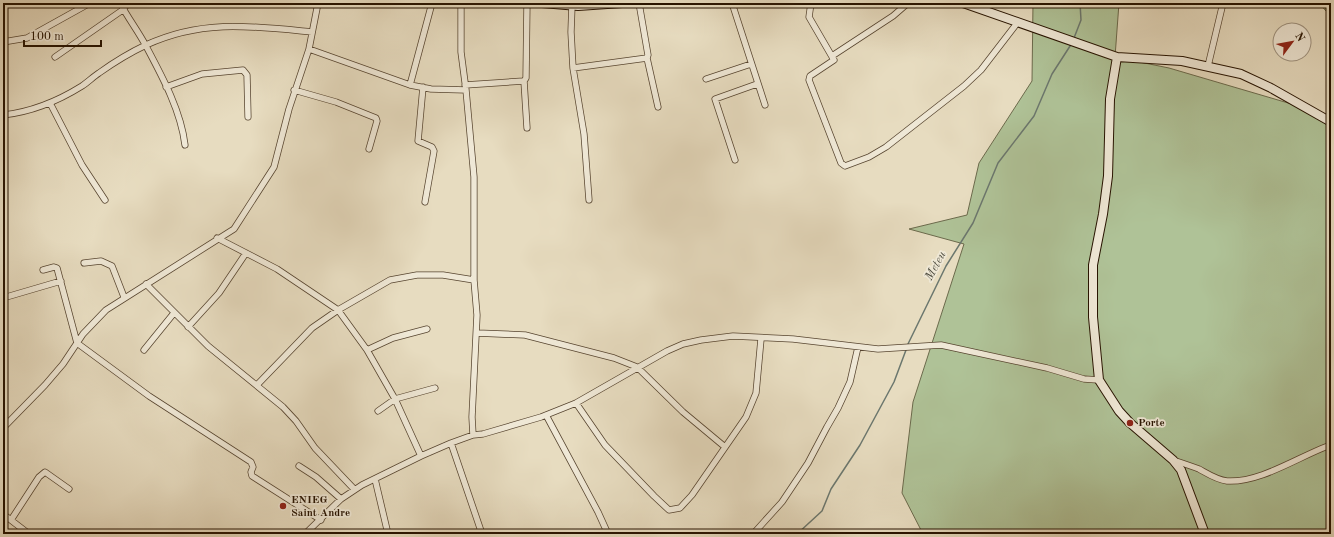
<svg xmlns="http://www.w3.org/2000/svg" width="1334" height="537" font-family="'Old Standard TT',serif">
	<rect width="100%" height="100%" fill="#e7dcc0"/>
	<filter id="stains"><feTurbulence type="fractalNoise" baseFrequency=".005" numOctaves="4"/><feColorMatrix values="0 0 0 0 .2 0 0 0 0 .09 0 0 0 0 .02 0 0 0 .5 -.17"/></filter>
	<radialGradient id="worn" r=".72"><stop offset=".6" stop-color="#630" stop-opacity="0"/><stop offset="1" stop-color="#630" stop-opacity=".3"/></radialGradient>
	<path fill="#afc297" stroke="#6b6a4c" d="M1033 3H1119L1115 57 1169 68 1295 105 1331 127V534H925L922 532 902 493 913 402 964 244 909 229 967 215 979 163 1032 81Z
		M1319 3H1331V13L1326 11Z"/>
	<g fill="none" stroke-linecap="round" stroke-linejoin="round">
		<path stroke="#6b776e" stroke-width="1.5" d="M1074 38 1081 20 1080 3
			M907 346 946 266 973 223 998 163 1034 116 1052 74 1072 43
			M797 534 822 511 831 489 860 445 894 382 906 350"/>
		<g stroke="#574530" stroke-width="7">
			<path id="street" d="M120 3C128 18 138 31 146 46 162 76 181 111 185 145
				M639 3 648 55 647 58 658 107
				M732 3 765 105
				M811 3 809 17 834 60 810 76 809 80 841 163 845 166 869 157 886 147 964 86 981 70 1018 22
				M572 5 571 32 573 68 584 134 589 200
				M123 8 130 3
				M3 42 27 38 90 3
				M309 49 410 85 431 89 466 90 461 52V3
				M832 56 893 16 908 3
				M55 57 124 9
				M1208 66 1223 3
				M573 68 647 58
				M706 79 751 64
				M524 81 527 128
				M410 85 432 3
				M465 85 524 81 526 78 527 3
				M166 87 202 74 243 70 247 75 248 117
				M423 87 418 141 432 147 434 151 425 202
				M294 90 336 102 376 118 377 121 369 149
				M466 90 474 177V280L477 315 472 417 473 435
				M50 103 82 165 105 200
				M3 115C31 112 58 101 82 86 88 82 93 77 99 73 113 63 129 53 146 45 202 19 252 26 312 32
				M735 160 715 99 757 84
				M217 238 277 269 338 310 367 350 395 399 421 456
				M84 263 101 261 112 266 124 297
				M43 270 54 267 57 268 77 343 149 396 251 462 253 467 251 472 252 476 321 520
				M146 284 208 346 283 407 296 421 315 448 354 489
				M3 298 61 281
				M188 327 219 293 246 253
				M477 333 525 335 614 358 637 367 683 412 725 447
				M144 350 174 313
				M367 350 393 338 427 329
				M257 385 312 328 338 310 390 280 417 275H443L474 280
				M576 403 605 445 654 496 669 510 680 508 692 495 746 417 756 393 761 339
				M378 411 395 399 435 388
				M546 415 598 512 608 534
				M3 428 45 385 63 364 83 334 106 310 234 229 274 167 289 109 309 49 318 3
				M451 443 482 534
				M1173 460C1182 463 1191 466 1199 469 1208 474 1217 480 1227 481 1260 483 1298 457 1328 446
				M299 466 316 477 341 499
				M375 479 388 534
				M3 514 29 534
				M11 520 39 477 45 472 69 489
				M305 534 341 499 362 485 421 456 451 443 473 435 483 434 541 417 576 403 667 351 683 344 701 340 733 336 793 339 878 349 941 345 1047 368 1084 379 1099 380
				M753 534 782 502 808 463 827 427 838 408 850 382 858 347"/>
		</g>
		<g stroke="#271300" stroke-width="10">
			<path id="secondary" d="M542 3 578 6 622 3
				M963 3 1117 57 1182 61 1241 74 1271 88 1331 122
				M1117 57 1110 99 1108 176 1103 214 1093 265V317L1099 380 1119 411 1130 423 1173 460 1181 470 1205 534"/>
		</g>
		<use href="#street" stroke="#efe8d6" stroke-width="5.5"/>
		<use href="#secondary" stroke="#efe8d6" stroke-width="8"/>
	</g>
	<g fill="#8f2418" stroke="#efe8d6" stroke-width="1.5">
		<circle cx="1130" cy="423" r="4"/>
		<circle cx="283" cy="506" r="4"/>
	</g>
	<g text-anchor="middle" dominant-baseline="central" stroke-width="3.5" stroke-linejoin="round" paint-order="stroke">
		<g font-size="11" font-weight="bold" fill="#271300" stroke="#efe8d6" text-anchor="start">
			<text x="1138" y="423">Porte</text>
			<text x="291" y="500">ENIEG<tspan x="291" dy="13">Saint Andre</tspan></text>
		</g>
		<g font-size="12" font-style="italic" fill="#4f4d40" stroke="#efe8d6">
			<text transform="translate(936 266) rotate(-61)">Meteu</text>
		</g>
	</g>
	<rect width="1334" height="537" fill="none" stroke="#e7dcc0" stroke-width="16"/>
	<rect x="4" y="4" width="1326" height="529" fill="none" stroke="#271300" stroke-width="2"/>
	<rect x="8" y="8" width="1318" height="521" fill="none" stroke="#271300"/>
	<g transform="translate(1292 42) rotate(58)"><circle r="19" fill="#efe8d6" stroke="#9f9380"/>
	<path d="M0-3L7 15L0 10L-7 15Z" fill="#8f2418"/>
	<text y="-6" font-size="11" font-weight="bold" text-anchor="middle" fill="#271300">N</text>
	</g>
	<path d="M24 40v6h77v-6" fill="none" stroke="#271300" stroke-width="2"/>
	<text x="30" y="40" font-size="12" fill="#271300" stroke="#efe8d6" stroke-width="3" paint-order="stroke">100 m</text>
	<rect width="100%" height="100%" filter="url(#stains)"/>
	<rect width="100%" height="100%" fill="url(#worn)"/>
</svg>
